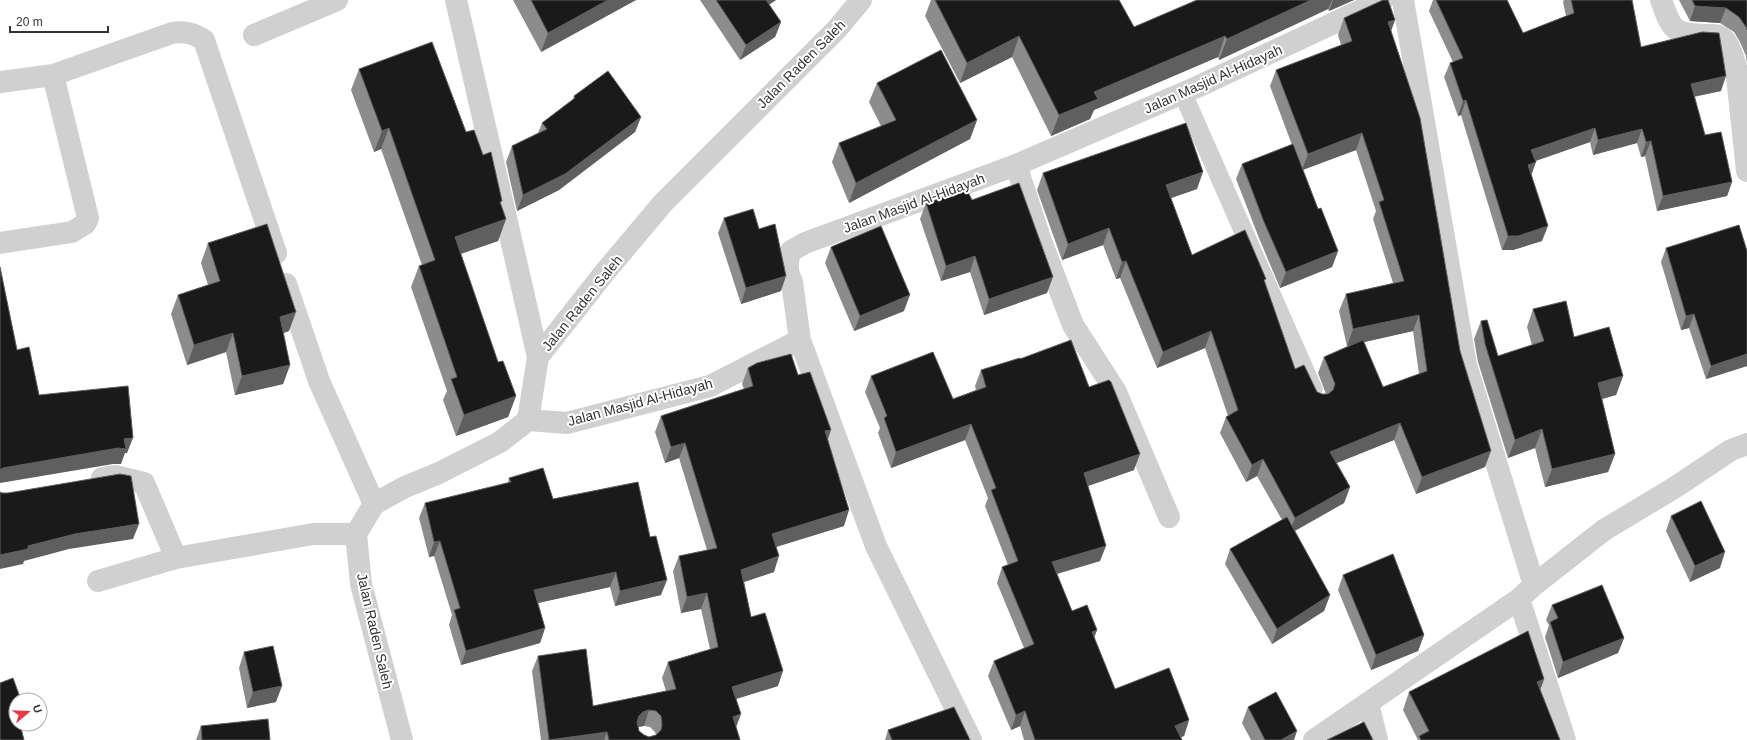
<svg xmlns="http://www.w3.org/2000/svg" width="1747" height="740" font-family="Helvetica,sans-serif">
	<rect width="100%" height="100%" fill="#fff"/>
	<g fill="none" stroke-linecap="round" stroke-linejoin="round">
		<path stroke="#d0d0d0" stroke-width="19" d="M1183 94 1313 389"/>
		<path stroke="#d0d0d0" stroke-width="22" d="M456 0 538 357
			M1403 0 1466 365 1534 585
			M1661 0C1672 31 1674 34 1706 35 1711 35 1717 34 1721 37 1730 43 1733 58 1736 67L1747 171
			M254 35 337 0
			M0 82 53 75 172 33C185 31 193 33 204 40L276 253
			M1016 165 1041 241 1073 325 1116 392 1169 517
			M0 243 72 232 85 224 88 218 53 75
			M286 284 319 381 374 504
			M800 340 876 546 971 740
			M528 420 567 423 710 386 800 340 792 282 788 272V260L791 251 805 243 1016 165 1197 87 1383 0
			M102 478 115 476 144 483 176 558 313 534H356
			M98 581 176 558
			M1519 599 1565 740
			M1368 703 1377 740
			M1314 740 1519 599 1534 585 1604 530 1674 488 1731 450 1747 444"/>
		<path stroke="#d0d0d0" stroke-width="22" d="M402 740 361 584 356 534 374 504 405 487 439 473 500 442 528 420 538 357 605 272 663 203 837 29 861 0"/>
	</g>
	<path fill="#8c8c8c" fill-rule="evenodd" d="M513 0H636L541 52Z
		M700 0H776L769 5 781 22 775 37 740 60Z
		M931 0H1119L1134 27 1197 0H1354L1329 11 1328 9 1219 60 1218 57 1094 110 1090 119 1051 136 1012 57 960 83 925 16Z
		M1433 0H1507L1523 33 1566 16 1563 2 1564 0H1632L1641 47 1721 91 1694 97 1705 135 1732 182 1727 196 1657 211 1645 156 1641 157 1637 143 1593 155 1590 142 1536 161 1531 174 1542 241 1513 250H1502L1461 115 1458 116 1444 77 1450 63 1453 62 1429 11Z
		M1679 0H1747V64L1746 56 1740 42 1734 32 1720 23 1690 21Z
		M1344 18 1391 30 1485 467 1416 494 1394 440 1337 463 1350 487 1344 503 1295 531 1330 595 1324 611 1272 644 1225 564 1230 549 1282 520 1257 476 1246 482 1220 433 1226 417 1228 416 1205 348 1157 368 1120 278 1116 279 1103 245 1062 260 1037 190 1043 173 1197 189 1170 198 1192 255 1265 283 1295 369 1317 392 1322 394H1326L1318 373 1324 357 1352 344 1347 346 1339 311 1346 294 1393 283 1373 219 1376 211 1356 150 1303 170 1318 209 1338 251 1332 267 1280 288 1259 238 1236 179 1242 164 1292 145 1270 86 1276 70 1341 45 1338 35ZM1413 331 1419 374 1383 387 1364 342Z
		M359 69 466 132 501 205 506 219 498 241 461 254 498 362 516 396 508 417 456 436 443 400 447 391 411 287 419 266 422 265 381 149 374 152 351 90Z
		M877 83 977 120 970 139 849 203 832 162 839 143 881 126 869 102Z
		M574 96 641 117 635 132 559 190 517 211 506 162 512 146 538 133 542 123 573 99Z
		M972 200 1047 293 984 315 970 272 941 281 920 219 926 203Z
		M724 218 759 229 781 291 741 304 718 233Z
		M208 243 289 331 283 333 290 365 283 384 235 395 226 352 187 365 171 314 178 295 208 285 201 263Z
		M831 247 904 311 854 331 825 263Z
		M1666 248 1747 366 1706 379 1689 328 1681 330 1661 262Z
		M1533 309 1574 337 1623 376 1616 395 1602 399 1615 454 1608 472 1545 487 1535 448 1508 458 1478 362 1474 339 1481 321 1498 356 1532 345 1527 327Z
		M1020 359 1089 387 1134 470 1088 486 1100 561 1057 574 1072 611 1097 630 1094 637 1115 689 1189 720 1184 736 1181 737 1182 740H1024L1020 726 1011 730 988 676 994 661 1024 648 997 583 1002 567 1008 565 985 506 988 498 965 440 891 468 878 433 880 428 865 392 871 376 953 399 976 390 975 386 981 370Z
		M748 368 798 375 828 439 844 526 776 547 774 572 744 582 751 617 778 686 736 699V727L740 740H541L532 671 538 656 593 706 666 691 662 678 668 662 710 649 701 609 681 613 673 571 679 556 707 550 679 458 665 463 655 432 661 416 744 389 742 384ZM644 726 650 727 655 732 656 735 649 737 644 735 639 731 638 727Z
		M509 478 553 499 661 595 615 606 610 587 538 603 545 628 540 643 461 665 449 625 452 615 434 556 429 557 419 518 425 503 508 483Z
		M1671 516 1720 568 1690 582 1666 531Z
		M1343 575 1424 635 1418 651 1371 670 1338 590Z
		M1552 605 1624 638 1618 653 1558 678 1545 637 1549 625 1546 620Z
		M244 652 276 702 247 708 239 668Z
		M1544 679 1540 690 1560 740H1418L1403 710 1409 692Z
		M1248 707 1294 740H1251L1242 723Z
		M201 726 270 740H196Z
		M888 730 970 740H885Z"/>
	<path fill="#5f5f5f" d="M608 0H636L541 52 548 33Z
		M762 0H776L758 12Z
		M1311 0H1332L1328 9 1219 60 1227 39Z
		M1333 0H1354L1329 11Z
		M1695 6 1726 8 1720 23 1690 21Z
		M1395 20 1389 37 1388 22Z
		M781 22 775 37 740 60 746 45Z
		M1019 36 1012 57 960 83 967 63Z
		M1225 36 1218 57 1094 110 1090 119 1051 136 1059 115 1094 92Z
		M1726 76 1721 91 1686 98 1691 84Z
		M1466 100 1461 115 1458 116 1463 101Z
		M641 117 635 132 559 190 517 211 523 195Z
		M977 120 970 139 849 203 856 183Z
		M389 128 381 149 374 152 382 131Z
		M1595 128 1590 142 1526 164 1531 150Z
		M1642 129 1637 143 1593 155 1598 140Z
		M1362 133 1356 150 1302 170 1308 154Z
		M1651 141 1645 156 1641 157 1646 142Z
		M1536 162 1531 176 1528 165Z
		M1203 172 1197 189 1160 202 1166 185Z
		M1732 182 1727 196 1657 211 1663 196Z
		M506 219 498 241 448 258 455 237Z
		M1548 226 1542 241 1513 250H1502L1508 236Z
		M1109 228 1103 245 1062 260 1068 244Z
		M1338 251 1332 267 1280 288 1286 272Z
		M975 256 970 272 941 281 946 266Z
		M1126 261 1120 278 1116 279 1122 262Z
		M786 276 781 291 741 304 746 288Z
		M1053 277 1047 293 984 315 989 299Z
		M910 295 904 311 854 331 860 316Z
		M296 312 289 331 273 337 280 317Z
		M1694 314 1689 328 1681 330 1686 316Z
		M1419 315 1413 331 1347 346 1353 329Z
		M1211 331 1205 348 1157 368 1163 352Z
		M233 333 226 352 187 365 194 345Z
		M1747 354V366L1706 379 1711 366Z
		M290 365 283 384 235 395 242 376Z
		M1623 376 1616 395 1591 402 1598 383Z
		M516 396 508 417 456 436 464 415Z
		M1400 423 1394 440 1324 468 1330 452Z
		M971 424 965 440 891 468 896 452Z
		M1542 429 1535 448 1508 458 1515 440Z
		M831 430 826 445 825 431Z
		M133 438 127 453H125L121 464H113L0 483V470L3 468 124 439Z
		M685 443 679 458 665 463 671 447Z
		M1491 451 1485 467 1416 494 1422 477Z
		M1140 454 1134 470 1079 489 1084 473Z
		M1615 454 1608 472 1545 487 1552 469Z
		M1263 459 1257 476 1246 482 1252 465Z
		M1350 487 1344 503 1289 534 1295 518Z
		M849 510 844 526 766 550 772 534Z
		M139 524 133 539 69 549 24 561 23 564 0 569V555L28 546 75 534Z
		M440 541 434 556 429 557 434 542Z
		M1106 546 1100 561 1046 577 1052 562Z
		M1725 552 1720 568 1690 582 1695 566Z
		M779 556 774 572 735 585 741 570Z
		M616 572 610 587 529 605 534 590Z
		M667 580 661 595 615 606 620 591Z
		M707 593 701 609 681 613 687 597Z
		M1330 595 1324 611 1272 644 1277 629Z
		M545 628 540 643 461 665 466 651Z
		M1097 630 1091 646 1092 632Z
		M1424 635 1418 651 1371 670 1376 655Z
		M1624 638 1618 653 1558 678 1563 662Z
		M783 671 778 686 726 702 732 687Z
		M1544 679 1538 696 1537 682Z
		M282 686 276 702 247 708 253 692Z
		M649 710 644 726 637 727 633 732 639 716 643 712Z
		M1025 711 1020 726 1011 730 1016 715Z
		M741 714 735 730 733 717Z
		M1189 720 1184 736 1174 740 1175 726Z
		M1297 731 1294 740H1281Z
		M607 732 604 740H552Z"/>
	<path fill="#1a1a1a" stroke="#5f5f5f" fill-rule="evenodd" d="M531 0H608L548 33Z
		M716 0H766L781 22 746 45Z
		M935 0H1119L1134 27 1197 0H1311L1227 39 1225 36 1094 92 1098 99 1059 115 1019 36 967 63Z
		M1383 0H1388L1395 20 1388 22 1420 118 1460 351 1491 451 1422 477 1400 423 1330 452 1350 487 1295 518 1263 459 1252 465 1226 417 1238 410 1211 331 1163 352 1126 261 1122 262 1109 228 1068 244 1043 173 1186 123 1203 172 1166 185 1192 255 1245 230 1266 279 1264 280 1295 369 1304 365 1317 392 1322 394H1328L1333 390 1335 384 1324 357 1363 340 1383 387 1427 371 1419 315 1353 329 1346 294 1404 281 1379 202 1384 200 1362 133 1308 154 1276 70 1352 41 1344 18Z
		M1436 0H1507L1523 33 1574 13 1571 0H1632L1641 47 1702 32 1719 33 1726 76 1691 84 1705 135 1721 132 1732 182 1663 196 1651 141 1646 142 1642 129 1598 140 1595 128 1531 150 1536 162 1528 165 1548 226 1518 236H1508L1466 100 1463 101 1450 63 1463 58Z
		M1692 0H1747V30L1746 27 1739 17 1726 8 1695 6Z
		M432 42 466 132 474 130 483 155 491 152 502 201 500 202 506 219 455 237 498 362 503 361 516 396 464 415 451 379 457 377 419 266 435 260 389 128 382 131 359 69Z
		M941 50 977 120 856 183 839 143 896 120 877 83Z
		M608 71 641 117 565 174 523 195 512 146 547 129 542 123 575 98 574 96Z
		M1293 144 1318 209 1321 208 1338 251 1286 272 1264 222 1242 164Z
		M1019 183 1053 277 989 299 975 256 946 266 926 203 967 190 972 200Z
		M753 209 759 229 775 224 786 276 746 288 724 218Z
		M267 224 296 312 280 317 290 365 242 376 233 333 194 345 178 295 220 281 208 243Z
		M1739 225 1747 251V354L1711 366 1694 314 1686 316 1666 248Z
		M881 226 910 295 860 316 831 247Z
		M0 267 17 350 29 347 39 395 128 386 133 438 124 439 126 449 118 448 3 468 0 470Z
		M1566 301 1574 337 1609 327 1623 376 1598 383 1615 454 1552 469 1542 429 1515 440 1485 344 1481 321 1487 320 1498 356 1544 341 1533 309Z
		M1071 340 1089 387 1109 380 1111 382 1140 454 1084 473 1106 546 1052 562 1072 611 1087 605 1097 630 1092 632 1115 689 1169 668 1189 720 1175 726 1182 740H1035L1025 711 1016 715 994 661 1034 644 1002 567 1018 561 991 490 996 488 971 424 896 452 884 418 887 416 871 376 933 352 953 399 986 387 981 370 1020 358V359Z
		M791 354 798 375 810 372 831 430 825 431 849 510 772 534 779 556 741 570 751 617 765 613 783 671 732 687 741 714 733 717 740 740H609L607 732 549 740 538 656 586 649 593 706 676 689 668 662 718 647 707 593 687 597 679 556 717 548 685 443 671 447 661 416 753 386 748 368 757 363ZM649 710 656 711 661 716 662 725 661 730 656 735 649 737 644 735 639 731 637 722 639 716 643 712Z
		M543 468 553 499 638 482 650 537 656 536 667 580 620 591 616 572 534 590 545 628 466 651 454 610 460 608 440 541 434 542 425 503 511 482 509 478Z
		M120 474 131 476 139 524 75 534 28 546V549L0 555V492L2 493H8Z
		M1701 501 1725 552 1695 566 1671 516Z
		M1287 517 1330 595 1277 629 1230 549Z
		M1393 554 1424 635 1376 655 1343 575Z
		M1602 585 1624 638 1563 662 1550 622 1558 618 1552 605Z
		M1528 631 1544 679 1537 682 1560 740H1421L1419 736 1429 731 1409 692Z
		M273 646 282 686 253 692 244 652Z
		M13 678 21 700H16V724H20L24 740H0V683Z
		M1276 692 1297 731 1281 740H1265L1248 707Z
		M954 707 970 740H892L888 730Z
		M268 719 270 740H202L201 726Z
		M1364 722 1373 740H1327Z"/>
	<g text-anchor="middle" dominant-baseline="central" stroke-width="4" stroke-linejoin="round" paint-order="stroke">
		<g font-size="14" fill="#333" stroke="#fff">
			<text transform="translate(801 64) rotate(-45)">Jalan Raden Saleh</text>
			<text transform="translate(1213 79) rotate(-24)">Jalan Masjid Al-Hidayah</text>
			<text transform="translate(914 203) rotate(-20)">Jalan Masjid Al-Hidayah</text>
			<text transform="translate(582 303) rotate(-51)">Jalan Raden Saleh</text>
			<text transform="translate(640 402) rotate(-15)">Jalan Masjid Al-Hidayah</text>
			<text transform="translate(375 631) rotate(77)">Jalan Raden Saleh</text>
		</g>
	</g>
	<g transform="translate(28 712) rotate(71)"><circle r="19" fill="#ffffff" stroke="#adadad"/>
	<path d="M0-3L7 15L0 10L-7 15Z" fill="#e63946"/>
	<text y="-6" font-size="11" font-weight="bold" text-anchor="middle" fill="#333333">U</text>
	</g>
	<path d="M10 26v6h98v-6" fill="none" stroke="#333333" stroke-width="2"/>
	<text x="16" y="26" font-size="12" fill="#333333" stroke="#ffffff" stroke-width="3" paint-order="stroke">20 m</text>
</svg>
